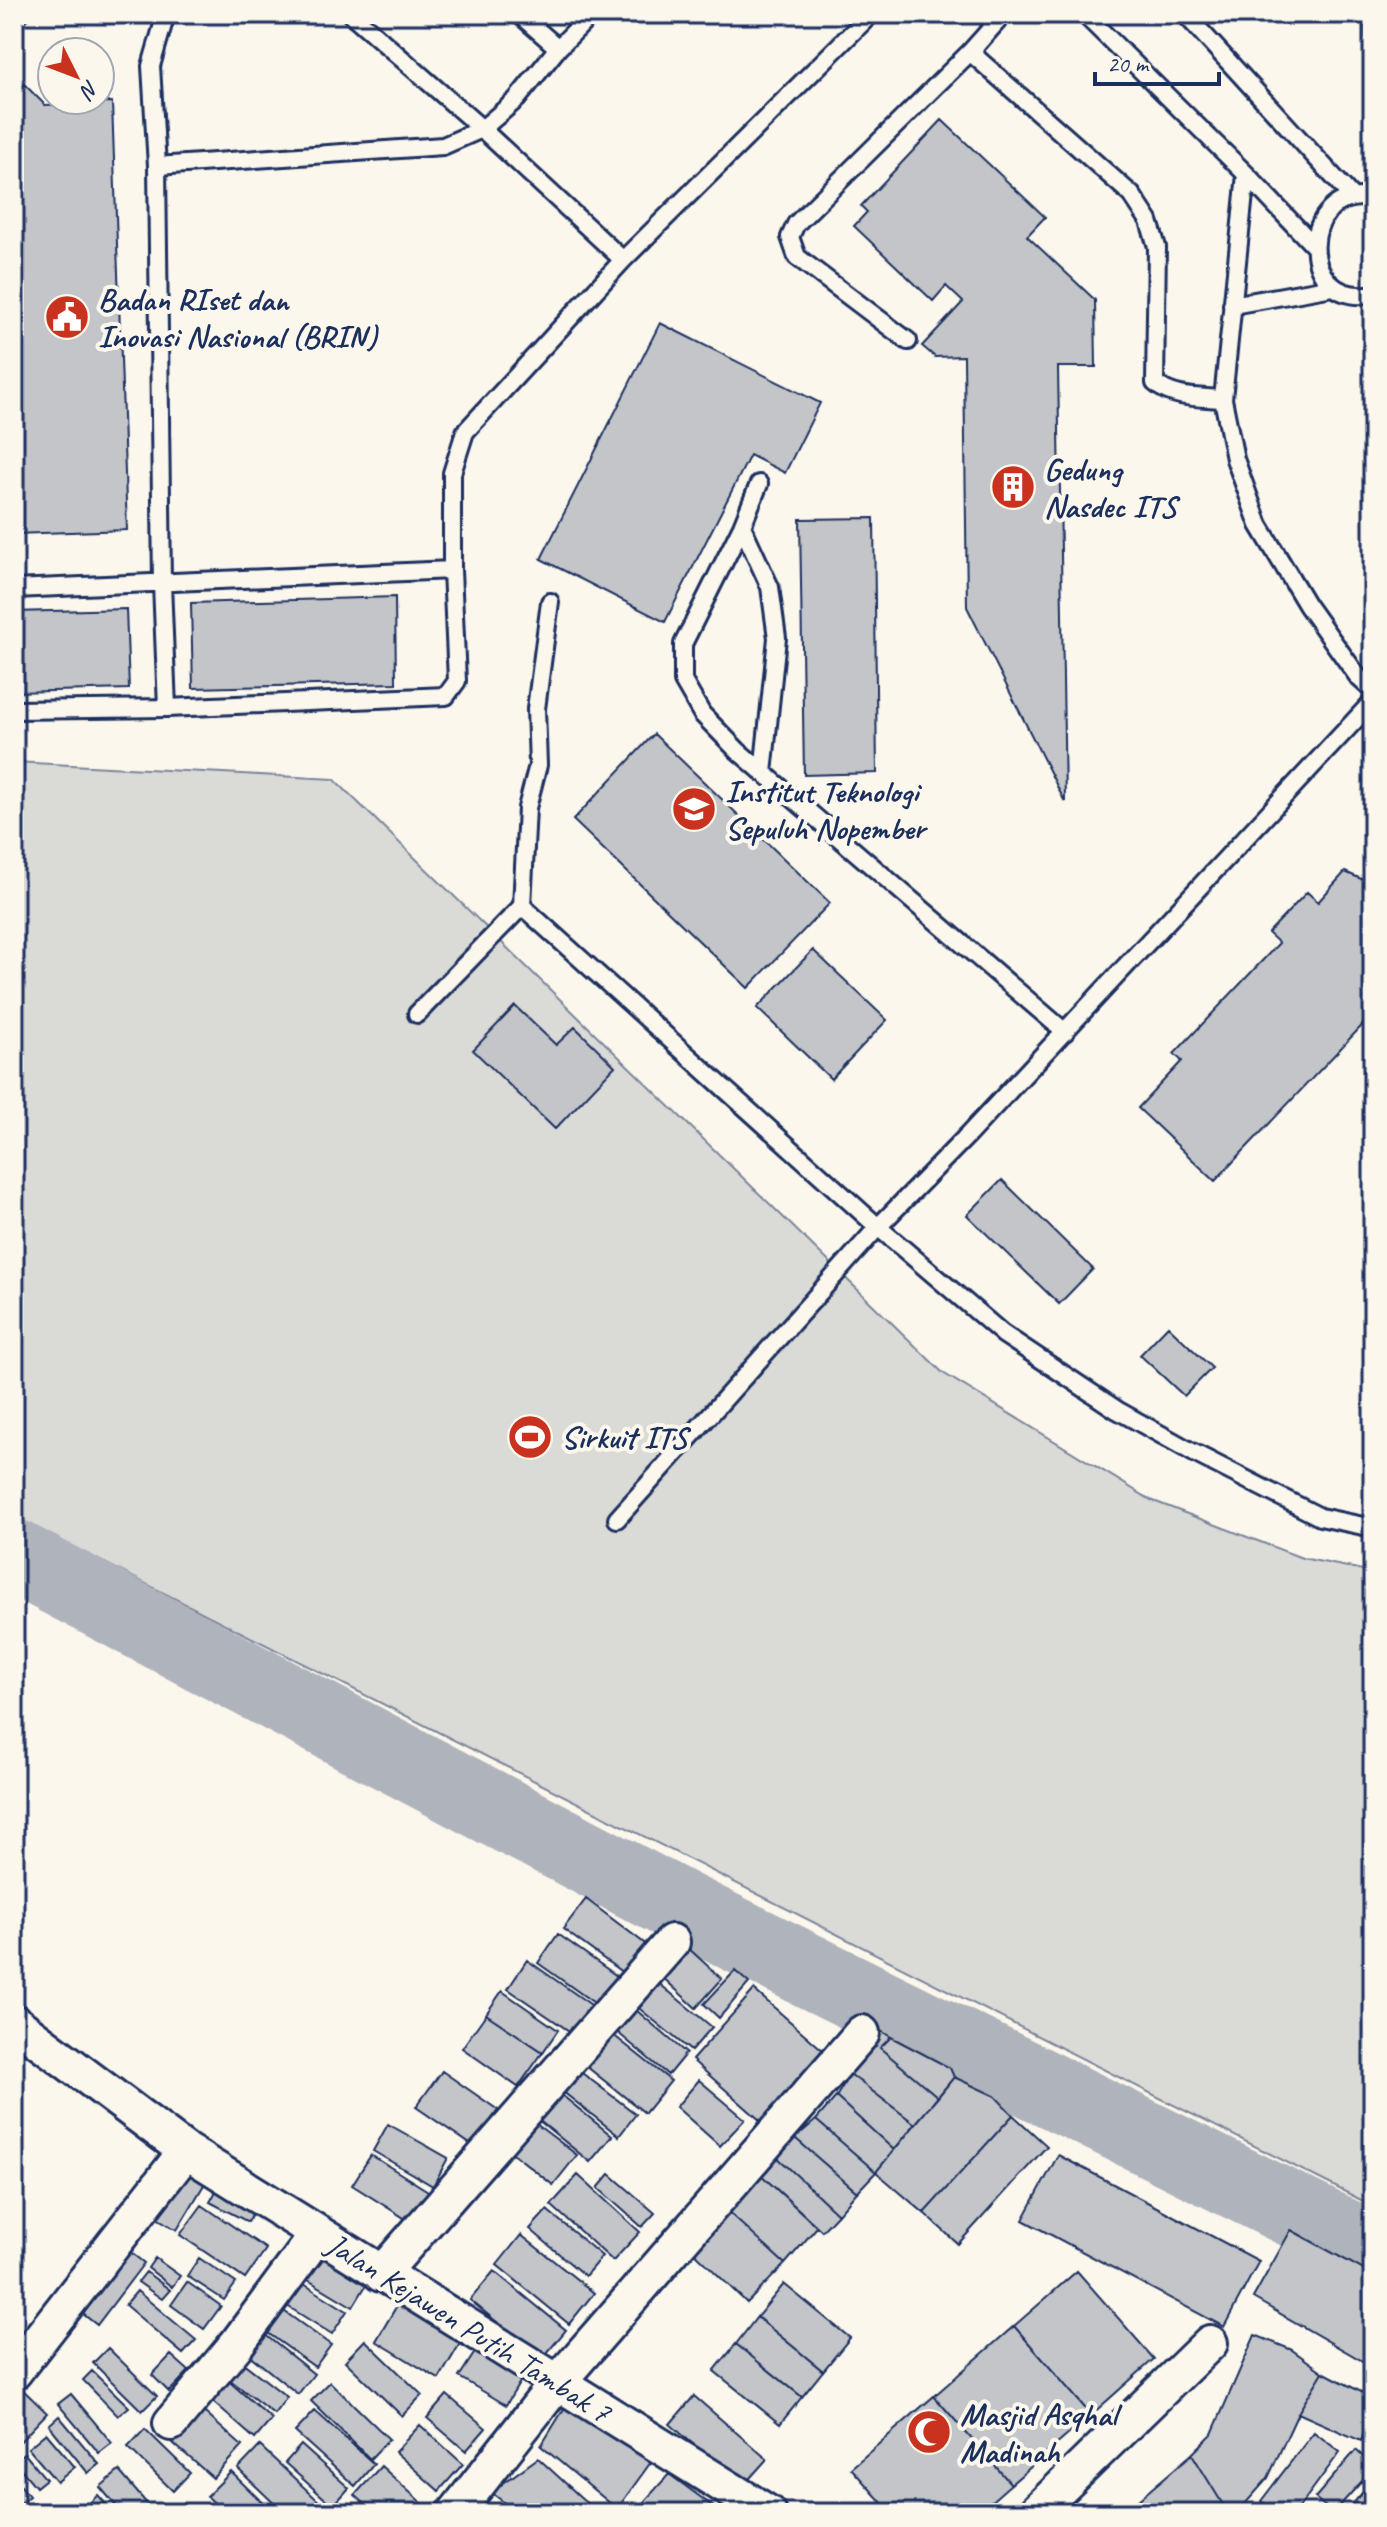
<svg xmlns="http://www.w3.org/2000/svg" width="1387" height="2527" font-family="Caveat,sans-serif">
	<rect width="100%" height="100%" fill="#fbf7ec"/>
	<filter id="ink" filterUnits="userSpaceOnUse"><feTurbulence type="fractalNoise" baseFrequency=".0125" numOctaves="2"/><feDisplacementMap in="SourceGraphic" scale="16" xChannelSelector="R" yChannelSelector="G"/><feConvolveMatrix kernelMatrix="1 2 1 2 8 2 1 2 1" color-interpolation-filters="sRGB"/></filter>
	<g filter="url(#ink)">
		<path fill="#dadad7" stroke="#7a849a" stroke-width="2" d="M14 762 334 779 943 1373 1151 1500 1302 1558 1373 1572V2206L14 1517Z"/>
		<path fill="#afb3bb" stroke="#747e96" stroke-width="2" d="M1367 14H1373V72L1368 68 1364 23Z"/>
		<g fill="none" stroke-linecap="round" stroke-linejoin="round">
			<path stroke="#afb3bb" stroke-width="74" d="M14 1556 684 1909 1373 2250"/>
		</g>
		<path fill="#c3c5c9" stroke="#1b2f5e" stroke-width="2" d="M14 14H32L14 34Z
			M14 74 45 105 112 102 127 530 14 534Z
			M942 120 1045 217 1027 236 1095 300 1096 367H1058L1065 802 967 607 964 356 935 357 922 346 963 302 946 286 933 301 854 226 867 212 861 206Z
			M660 323 820 403 785 473 750 455 665 622 541 559Z
			M874 518 877 773 804 775 800 519Z
			M395 597 396 683 193 688 191 603Z
			M126 609 129 689 14 692V612Z
			M654 734 830 903 748 988 573 820Z
			M1345 872 1373 884V1014L1215 1181 1138 1108 1182 1061 1174 1054 1279 943 1268 933 1307 892 1318 902Z
			M813 950 887 1020 831 1079 757 1008Z
			M515 1006 556 1045 575 1027 615 1066 555 1129 473 1050Z
			M1002 1180 1093 1269 1059 1304 967 1215Z
			M1168 1326 1212 1368 1184 1396 1140 1355Z
			M586 1899 648 1946 626 1975 563 1929Z
			M558 1934 621 1979 600 2007 538 1963Z
			M686 1946 722 1979 696 2008 660 1975Z
			M527 1960 597 2009 578 2037 508 1989Z
			M735 1971 749 1983 719 2018 704 2004Z
			M656 1981 712 2027 691 2051 635 2005Z
			M754 1990 825 2052 762 2122 692 2060Z
			M502 1991 558 2030 543 2052 486 2014Z
			M636 2010 686 2053 668 2075 617 2032Z
			M486 2014 543 2052 518 2087 462 2048Z
			M881 2031 891 2037 880 2048 938 2097 915 2124 850 2074Z
			M612 2034 671 2081 645 2113 586 2066Z
			M891 2037 950 2068 954 2077 938 2097 880 2048Z
			M578 2070 636 2114 619 2136 562 2091Z
			M442 2071 498 2110 473 2146 416 2107Z
			M850 2074 915 2124 894 2150 836 2097Z
			M954 2077 995 2096 1013 2115 924 2213 876 2172Z
			M699 2080 745 2119 720 2146 676 2107Z
			M558 2092 612 2136 590 2162 536 2118Z
			M836 2097 894 2150 876 2172 816 2120Z
			M1013 2115 1047 2146 958 2244 924 2213Z
			M816 2120 876 2172 857 2192 795 2138Z
			M532 2121 577 2155 553 2185 510 2151Z
			M388 2124 448 2158 433 2186 373 2151Z
			M795 2138 857 2192 838 2214 775 2155Z
			M371 2155 428 2191 409 2221 352 2185Z
			M775 2155 838 2214 822 2231 758 2172Z
			M1058 2155 1259 2261 1224 2327 1023 2220Z
			M189 2166 208 2178 177 2230 157 2218Z
			M758 2172 817 2227 785 2264 726 2210Z
			M610 2174 655 2213 642 2227 598 2188Z
			M578 2175 640 2232 613 2261 551 2205Z
			M220 2184 258 2203 248 2222 210 2202Z
			M202 2205 266 2249 245 2279 180 2235Z
			M547 2210 602 2256 585 2276 530 2229Z
			M726 2210 785 2264 747 2303 693 2251Z
			M1291 2230 1373 2275V2367L1253 2298Z
			M521 2235 594 2293 569 2324 497 2265Z
			M313 2249 368 2282 353 2307 298 2274Z
			M130 2252 144 2263 97 2325 83 2314Z
			M155 2258 180 2276 172 2287 148 2268Z
			M199 2258 236 2283 224 2300 187 2276Z
			M494 2271 566 2330 542 2359 470 2300Z
			M1077 2271 1154 2359 1091 2415 1014 2326Z
			M146 2272 170 2290 162 2299 138 2282Z
			M299 2281 347 2311 332 2334 284 2304Z
			M187 2282 221 2306 204 2329 171 2305Z
			M784 2284 850 2338 823 2371 757 2317Z
			M137 2291 196 2340 183 2354 125 2305Z
			M402 2297 465 2335 439 2379 376 2341Z
			M281 2309 331 2345 315 2367 265 2331Z
			M757 2317 823 2371 802 2397 736 2344Z
			M1014 2326 1091 2415 1011 2484 934 2396Z
			M264 2334 314 2374 298 2394 248 2354Z
			M1255 2335 1292 2350 1323 2372 1298 2413 1268 2478 1237 2513H1228L1192 2454 1212 2434Z
			M365 2340 422 2395 402 2416 345 2361Z
			M736 2344 802 2397 780 2424 714 2371Z
			M108 2348 157 2396 142 2411 93 2363Z
			M477 2349 523 2377 506 2405 459 2377Z
			M171 2355 189 2371 169 2392 152 2375Z
			M242 2362 287 2397 274 2414 229 2379Z
			M92 2371 129 2407 118 2416 83 2380Z
			M1323 2372 1373 2398V2410L1361 2441 1298 2413Z
			M224 2377 272 2419 255 2439 207 2397Z
			M330 2382 389 2439 370 2459 311 2401Z
			M19 2386 47 2413 14 2448V2391Z
			M71 2394 112 2443 99 2453 58 2404Z
			M447 2395 486 2428 466 2451 427 2418Z
			M694 2396 767 2459 742 2487 670 2424Z
			M934 2396 1011 2484 978 2513H891L851 2468Z
			M567 2404 651 2462 617 2509 541 2446Z
			M196 2405 242 2446 213 2478 166 2437Z
			M315 2411 374 2464 355 2486 295 2432Z
			M59 2416 99 2464 88 2473 49 2425Z
			M420 2425 463 2464 439 2491 395 2452Z
			M145 2429 190 2473 173 2491 128 2447Z
			M1314 2432 1340 2452 1295 2513H1277L1261 2501Z
			M46 2433 75 2467 57 2482 28 2448Z
			M301 2445 349 2488 333 2506 285 2463Z
			M260 2446 326 2508 322 2513H284L238 2469Z
			M1356 2450 1373 2466V2469L1333 2513 1315 2498Z
			M24 2453 46 2479 36 2487 14 2461Z
			M1192 2454 1228 2513H1123Z
			M538 2458 598 2513H517L491 2492Z
			M381 2466 425 2506 419 2513H375L355 2495Z
			M119 2471 154 2512 152 2513H122L100 2487Z
			M231 2472 273 2513H225L207 2496Z
			M669 2474 722 2513H634Z
			M14 2477 29 2496 14 2508Z
			M1373 2480V2513H1345Z
			M98 2495 114 2513H83L81 2511Z
			M353 2505 362 2513H345Z"/>
		<g fill="none" stroke-linecap="round" stroke-linejoin="round">
			<g stroke="#1b2f5e" stroke-width="22">
				<path id="service" d="M166 14 151 66 157 166 162 584 167 708
					M351 14 482 129 623 260
					M519 14 558 48
					M1084 14 1246 174 1314 246
					M1185 14 1353 198
					M970 52 1132 195 1149 221 1157 247 1155 383C1173 399 1200 397 1223 399
					M157 166 443 146 482 129 517 99 558 48 592 14
					M1246 174 1223 399 1235 459 1259 525 1307 605 1359 678 1373 691
					M1373 198C1298 185 1295 308 1373 294
					M1232 305 1333 287
					M908 341 797 257 790 237 796 224 970 52 1004 14
					M759 484 742 526 683 644V681L702 714 738 751 1065 1032
					M742 526 770 587 777 638 763 773
					M14 589 452 570
					M550 602 536 709 538 765 527 808 522 906 878 1227 1003 1334 1117 1410 1194 1453 1320 1517 1373 1528
					M14 710 167 708 446 696 457 681 452 570V473L465 432 623 260 871 14
					M417 1014 522 906
					M617 1519 878 1227 967 1136 1373 701"/>
			</g>
			<g stroke="#1b2f5e" stroke-width="40">
				<path id="minor" d="M14 2022 186 2151 768 2513
					M381 2274 672 1942
					M14 2372 186 2151
					M171 2423 236 2345 318 2234
					M455 2513 557 2383 862 2033
					M1035 2513 1210 2343"/>
			</g>
			<use href="#service" stroke="#fbf7ec" stroke-width="16"/>
			<use href="#minor" stroke="#fbf7ec" stroke-width="34"/>
		</g>
	</g>
	<defs>
		<g id="civic-disc" transform="scale(2.3)"><circle r="9.5" fill="#c8321e" stroke="#fbf7ec"/><path d="M-.6-6.5H3V-4.5H.6V-3L4-1V1h2V6H-6V1h2V-1L-.6-3ZM-1.2 2.5V6h2.4V2.5Z" fill="#fff"/></g>
		<g id="building-disc" transform="scale(2.3)"><circle r="9.5" fill="#c8321e" stroke="#fbf7ec"/><path d="M-4-6H4V6H1V3H-1V6H-4ZM-2.5-4.3h1.7v1.8h-1.7ZM.8-4.3h1.7v1.8H.8ZM-2.5-1h1.7V.8h-1.7ZM.8-1h1.7V.8H.8Z" fill="#fff"/></g>
		<g id="university-disc" transform="scale(2.3)"><circle r="9.5" fill="#c8321e" stroke="#fbf7ec"/><path d="M0-5L7-2L0 1L-7-2ZM-4 1L0 2.5L4 1V4Q0 6-4 4Z" fill="#fff"/></g>
		<g id="stadium-disc" transform="scale(2.3)"><circle r="9.5" fill="#c8321e" stroke="#fbf7ec"/><path d="M0-5a6.5 5 0 1 0 0 10a6.5 5 0 1 0 0-10ZM-3.5-1.8h7v3.6h-7Z" fill="#fff"/></g>
		<g id="mosque-disc" transform="scale(2.3)"><circle r="9.5" fill="#c8321e" stroke="#fbf7ec"/><path d="M3.5-4.9A6 6 0 1 0 3.5 4.9A5 5 0 1 1 3.5-4.9Z" fill="#fff"/></g>
	</defs>
	<g fill-rule="evenodd">
		<use href="#civic-disc" x="67" y="317"/>
		<use href="#building-disc" x="1013" y="487"/>
		<use href="#university-disc" x="694" y="809"/>
		<use href="#stadium-disc" x="530" y="1437"/>
		<use href="#mosque-disc" x="929" y="2432"/>
	</g>
	<g text-anchor="middle" dominant-baseline="central" stroke-width="8" stroke-linejoin="round" paint-order="stroke">
		<g font-size="32" font-weight="bold" fill="#1b2f5e" stroke="#fbf7ec" text-anchor="start">
			<text x="98" y="299">Badan RIset dan<tspan x="98" dy="37">Inovasi Nasional (BRIN)</tspan></text>
			<text x="1044" y="469">Gedung<tspan x="1044" dy="37">Nasdec ITS</tspan></text>
			<text x="725" y="791">Institut Teknologi<tspan x="725" dy="37">Sepuluh Nopember</tspan></text>
			<text x="561" y="1437">Sirkuit ITS</text>
			<text x="960" y="2414">Masjid Asqhal<tspan x="960" dy="37">Madinah</tspan></text>
		</g>
		<g font-size="32" fill="#1b2f5e" stroke="#fbf7ec">
			<text transform="translate(469 2328) rotate(32)">Jalan Kejawen Putih Tambak 7</text>
		</g>
	</g>
	<rect width="1387" height="2527" fill="none" stroke="#fbf7ec" stroke-width="48"/>
	<rect x="24" y="24" width="1339" height="2479" fill="none" stroke="#1b2f5e" stroke-width="3" filter="url(#ink)"/>
	<g transform="translate(76 76) rotate(132)"><circle r="38" fill="#fbf7ec" stroke="#a1a7b3" stroke-width="2"/>
	<path d="M0-6L14 30L0 20L-14 30Z" fill="#c8321e"/>
	<text y="-12" font-size="22" font-weight="bold" text-anchor="middle" fill="#1b2f5e">N</text>
	</g>
	<path d="M1095 72v12h124v-12" fill="none" stroke="#1b2f5e" stroke-width="4"/>
	<text x="1107" y="72" font-size="24" fill="#1b2f5e" stroke="#fbf7ec" stroke-width="6" paint-order="stroke">20 m</text>
</svg>
